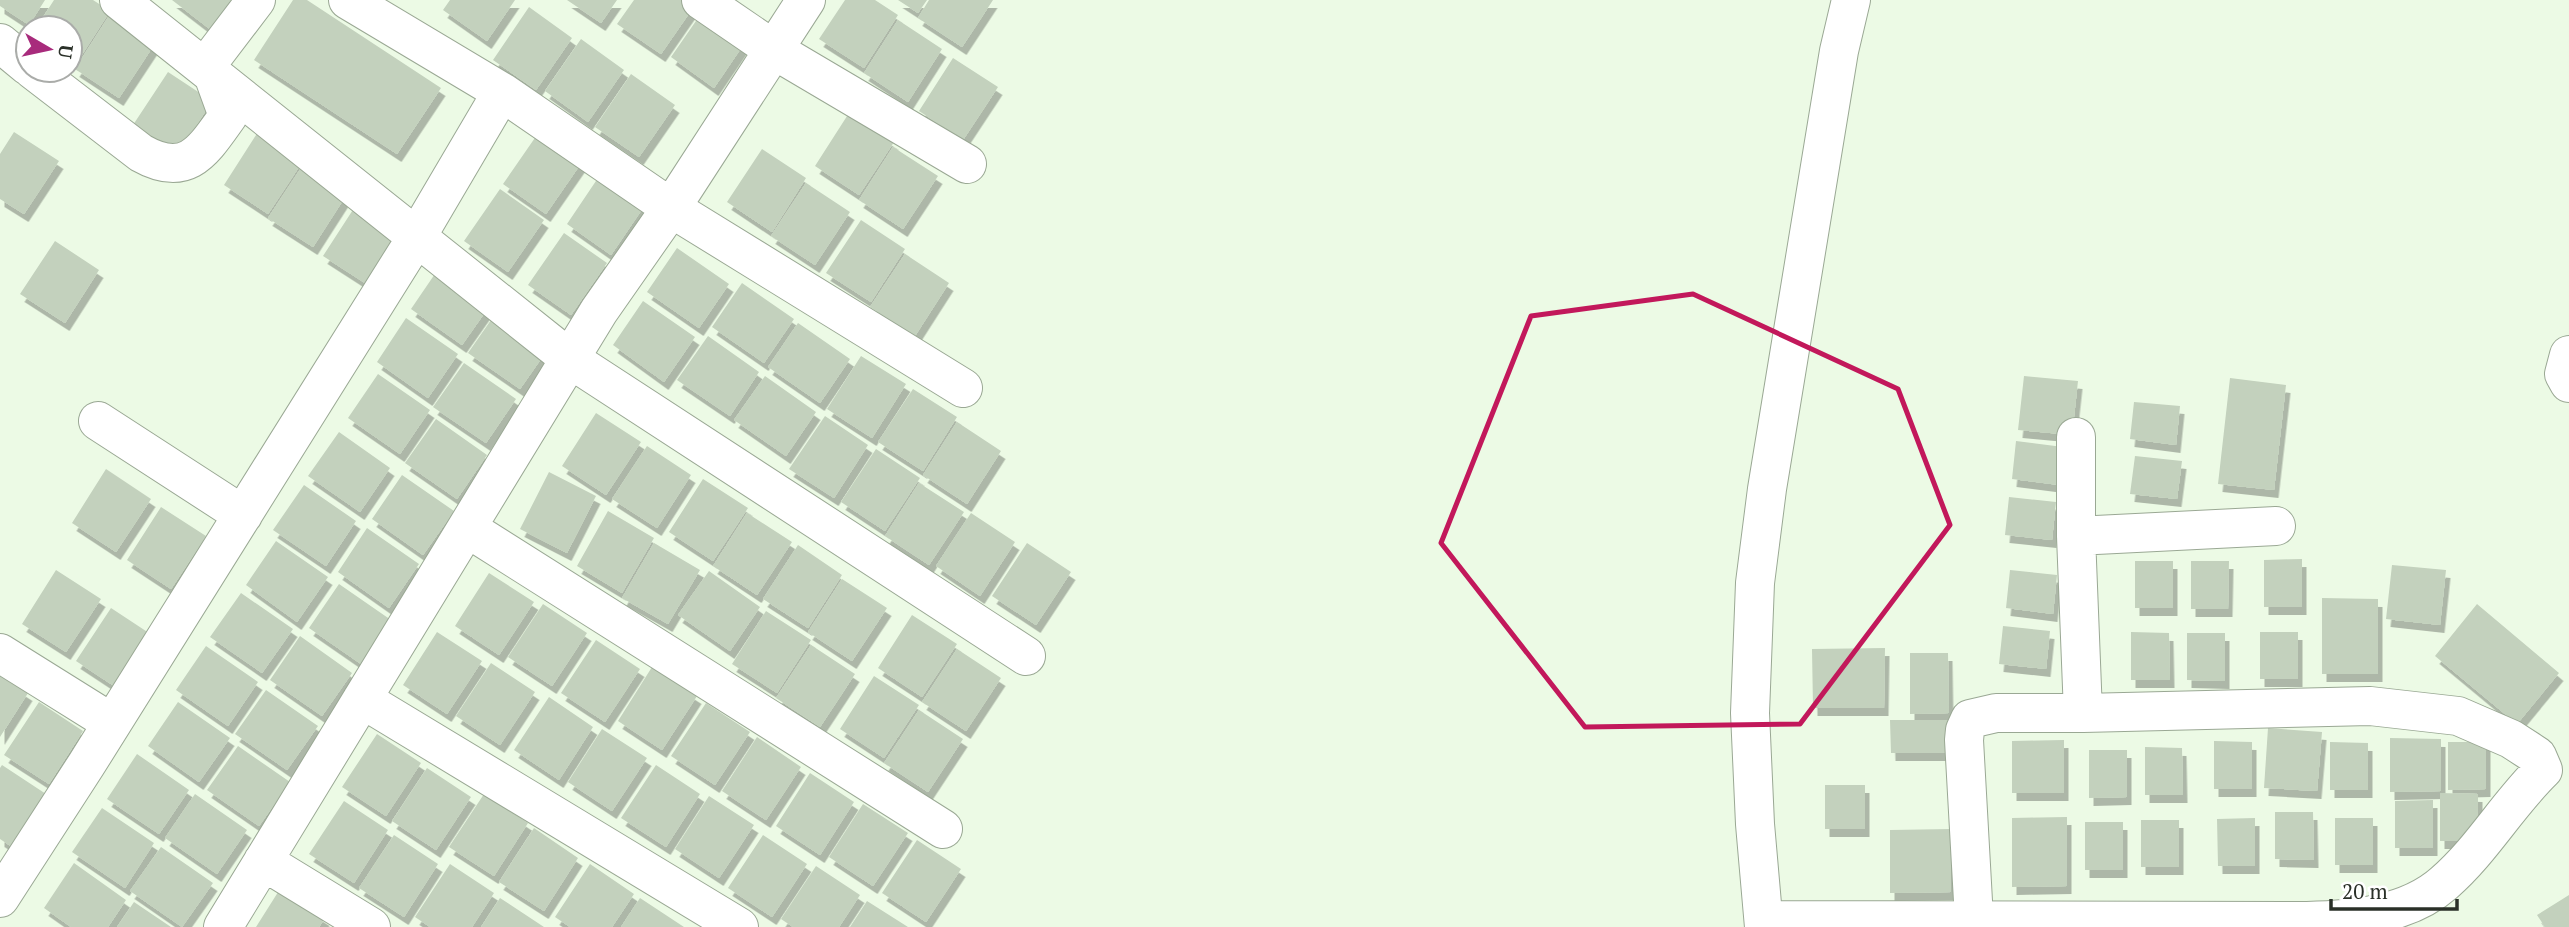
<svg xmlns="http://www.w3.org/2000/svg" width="2569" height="927" font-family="'PT Serif',serif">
	<defs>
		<filter id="shadow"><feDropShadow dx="4.5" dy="8" stdDeviation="0" flood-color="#0004"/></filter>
	</defs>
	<rect width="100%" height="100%" fill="#ecfae5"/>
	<path fill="#c3d1bd" filter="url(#shadow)" d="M0 0H45L29 25 0 6Z
		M54 0H93L110 11 76 64 70 61V28H36Z
		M172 0H234L211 30Z
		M293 0H307L441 88 397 154 254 60Z
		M450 0H515L487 41 443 10Z
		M567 0H617L601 23Z
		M634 0H694L697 2 661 54 617 24Z
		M845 0H875L898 15 864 68 819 39Z
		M898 0H927L918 13Z
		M929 0H993L962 47 918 18Z
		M707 5 750 35 714 88 671 57Z
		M529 7 572 38 536 90 493 60Z
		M109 16 154 45 119 98 75 69Z
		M898 20 942 49 908 102 864 73Z
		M581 39 624 70 588 122 545 91Z
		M953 58 998 87 963 140 919 111Z
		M168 72 212 101 178 154 133 125Z
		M631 74 675 105 639 157 595 127Z
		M849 113 894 142 859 195 815 166Z
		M14 132 59 161 24 214 0 199V154Z
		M258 132 303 161 268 214 224 185Z
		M539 132 582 162 546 214 503 184Z
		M893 147 938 176 903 229 859 200Z
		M762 149 806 178 772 232 727 202Z
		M303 165 347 194 313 247 268 218Z
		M602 172 647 202 611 255 567 224Z
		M806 183 850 212 815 265 771 236Z
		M500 189 544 220 508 272 464 241Z
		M358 202 402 232 368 285 323 256Z
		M861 220 905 249 871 302 826 273Z
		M564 233 607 263 571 315 528 285Z
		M55 241 99 270 65 323 20 294Z
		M677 248 729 284 699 328 647 292Z
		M905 254 949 283 915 336 870 307Z
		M441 265 493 301 462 345 411 309Z
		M742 283 794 319 764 363 712 327Z
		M643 301 695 337 664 382 613 345Z
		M498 310 550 346 520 389 468 353Z
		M406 318 458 354 428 398 377 362Z
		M798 323 850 359 820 403 768 367Z
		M708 336 759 372 730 416 677 380Z
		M861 356 906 384 872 438 827 409Z
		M464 363 516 399 486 443 433 407Z
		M378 374 430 410 400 454 348 418Z
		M765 376 816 412 786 456 734 420Z
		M2024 376 2078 381 2072 435 2018 430Z
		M2230 378 2286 385 2274 490 2218 484Z
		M913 389 957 417 923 471 878 442Z
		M2134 402 2180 406 2176 445 2130 439Z
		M596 413 641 442 606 495 562 466Z
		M825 416 868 445 834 498 789 469Z
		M436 419 487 455 457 499 405 463Z
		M957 422 1001 451 967 504 923 475Z
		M339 432 390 468 360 512 308 476Z
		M2016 441 2063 447 2059 485 2012 479Z
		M647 446 691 475 657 528 612 499Z
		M876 449 920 478 885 531 841 502Z
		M2135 456 2182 461 2177 499 2130 494Z
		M106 469 151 499 116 552 72 523Z
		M549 472 596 496 567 553 520 529Z
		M402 475 454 511 423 555 372 519Z
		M703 479 748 508 713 561 669 532Z
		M919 483 964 512 929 565 885 536Z
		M304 485 356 521 326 566 273 530Z
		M2009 497 2056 502 2052 540 2005 535Z
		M161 507 206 536 171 589 127 560Z
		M608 511 654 538 622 593 577 566Z
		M747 513 792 542 757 595 713 566Z
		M971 513 1015 542 980 596 936 566Z
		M367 528 419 564 389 608 338 572Z
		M276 541 328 577 297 622 246 585Z
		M654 543 700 570 668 624 622 598Z
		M1027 543 1071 572 1036 625 992 596Z
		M798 545 842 575 808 628 763 599Z
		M2302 559V607H2264V560Z
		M2135 561H2173V608H2135Z
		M2191 561H2229L2228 609H2191Z
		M2392 565 2446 570 2440 625 2386 619Z
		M56 570 101 599 66 652 22 624Z
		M2010 570 2057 575 2053 614 2006 608Z
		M709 571 760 607 730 651 678 615Z
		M489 573 534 602 499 655 455 626Z
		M842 579 887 608 852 661 808 632Z
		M339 584 391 620 361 664 309 628Z
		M241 593 293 629 262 673 210 637Z
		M2322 598 2378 599V674H2322Z
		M543 604 587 633 552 686 508 657Z
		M2477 604 2559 673 2517 724 2435 656Z
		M111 608 155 637 120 690 76 661Z
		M766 611 811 640 777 693 732 664Z
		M912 615 957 644 922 697 878 668Z
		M2003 626 2050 631 2046 669 1999 664Z
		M437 632 482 661 447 714 403 685Z
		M2131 632 2169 633 2170 680H2131Z
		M2260 632H2298V679H2260Z
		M2187 633H2225V681L2187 680Z
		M300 636 352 673 322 716 270 680Z
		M596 640 640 669 605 722 561 693Z
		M811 645 855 674 820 727 776 698Z
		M206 646 258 682 228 726 176 690Z
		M1885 648 1884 708H1813L1812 649Z
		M957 649 1001 678 966 731 922 702Z
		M1910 653H1948L1949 713 1910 714Z
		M491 663 535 692 500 745 456 716Z
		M652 667 697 696 662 750 618 721Z
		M0 675 28 693 0 737Z
		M874 676 919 705 884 758 840 729Z
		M266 690 318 726 287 770 235 734Z
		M549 697 593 727 559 780 514 750Z
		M39 702 83 731 49 784 4 755Z
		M178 702 230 738 199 782 148 746Z
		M706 703 750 732 715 785 671 756Z
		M919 710 963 739 928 792 884 763Z
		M1890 720H1950V753H1891Z
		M2268 728 2322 732 2317 791 2264 788Z
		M602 729 647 758 612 811 568 782Z
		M377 734 421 763 386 816 342 787Z
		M757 737 801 767 766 820 722 791Z
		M2390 738 2441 739V791L2390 792Z
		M2064 740V793H2012V741Z
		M2214 741 2252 742V789H2214Z
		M2330 742 2368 743V790H2330Z
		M2448 742H2486V789L2448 790Z
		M238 746 290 782 259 826 207 790Z
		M2145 747 2182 748 2183 795H2145Z
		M2089 750H2127V797L2089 798Z
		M137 754 189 790 159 834 107 799Z
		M2 765 46 794 12 847 0 839V768Z
		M656 765 700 794 666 847 621 818Z
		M427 768 471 797 436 850 392 821Z
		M810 773 854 802 820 855 776 826Z
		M1825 785H1865V829H1825Z
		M2440 793 2478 794V841H2440Z
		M195 794 247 830 217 874 165 838Z
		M484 794 528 823 494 876 449 847Z
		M709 796 754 825 719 878 675 849Z
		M2433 800V848H2395V801Z
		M344 801 388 830 354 883 309 854Z
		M863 804 908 833 873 886 829 857Z
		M102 808 154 843 125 888 72 852Z
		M2275 812H2313L2314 860 2275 859Z
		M2067 817V886L2012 887V818Z
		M2255 818V866H2218L2217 819Z
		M2335 818H2373V865H2335Z
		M2141 820H2179V867H2141Z
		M2085 822H2123V870H2085Z
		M534 828 578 858 544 911 499 882Z
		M1951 829V892L1890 893V830Z
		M394 835 438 864 404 917 359 888Z
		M763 835 807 864 772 917 728 888Z
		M917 840 961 869 926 922 882 893Z
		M161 847 213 883 182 927 130 891Z
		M74 863 126 900 108 927H71L44 908Z
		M450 864 494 893 472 927H430L415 917Z
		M590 864 634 894 612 927H570L555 917Z
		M816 866 860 895 839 927H793L781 919Z
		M280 889 325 918 319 927H256Z
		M2569 895V927H2545L2537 915Z
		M500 898 544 927H481Z
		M640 898 684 927H621Z
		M867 901 908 927H850Z
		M134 902 171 927H117Z"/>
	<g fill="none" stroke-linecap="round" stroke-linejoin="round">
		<g stroke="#9aa894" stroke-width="40">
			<path id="street" d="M119 0 570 359 1026 656
				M348 0 502 92 671 208 963 388
				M701 0 774 50 967 164
				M0 43 28 66
				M205 67 256 0
				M33 70 141 153C187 179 203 151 228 116L212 72
				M2569 355 2564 374 2569 383
				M98 421 243 515
				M467 528 943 829
				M2076 536 2276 526
				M0 653 112 723
				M362 699 739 927
				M263 861 371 927
				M0 898 86 765 416 238 502 92
				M1974 919 1964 740 1965 730 1970 719 1996 713H2083
				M1764 920 2307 921C2353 920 2408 915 2444 883 2482 850 2507 805 2543 770L2537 756 2528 750 2511 739 2458 716 2370 706 2083 713 2076 536V437
				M223 927 599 311 671 208 806 0
				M1764 927 1755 824 1750 713 1755 583 1767 489 1839 51 1851 0"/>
		</g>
		<use href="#street" stroke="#fff" stroke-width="38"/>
	</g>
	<path fill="none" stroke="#c2185b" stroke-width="5" stroke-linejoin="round" d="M1693 294 1898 389 1950 525 1800 724 1585 727 1441 543 1531 316Z"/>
	<g transform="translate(49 49) rotate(99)"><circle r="33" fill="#ffffff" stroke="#aaaca9" stroke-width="2"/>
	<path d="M0-5L12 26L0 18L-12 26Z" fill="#a82b7c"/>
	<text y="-10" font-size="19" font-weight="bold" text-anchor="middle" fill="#2a3028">U</text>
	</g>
	<path d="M2331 899v10h126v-10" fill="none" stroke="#2a3028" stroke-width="3.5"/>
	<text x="2342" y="899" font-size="21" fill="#2a3028" stroke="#ffffff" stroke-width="5" paint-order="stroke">20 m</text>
</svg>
